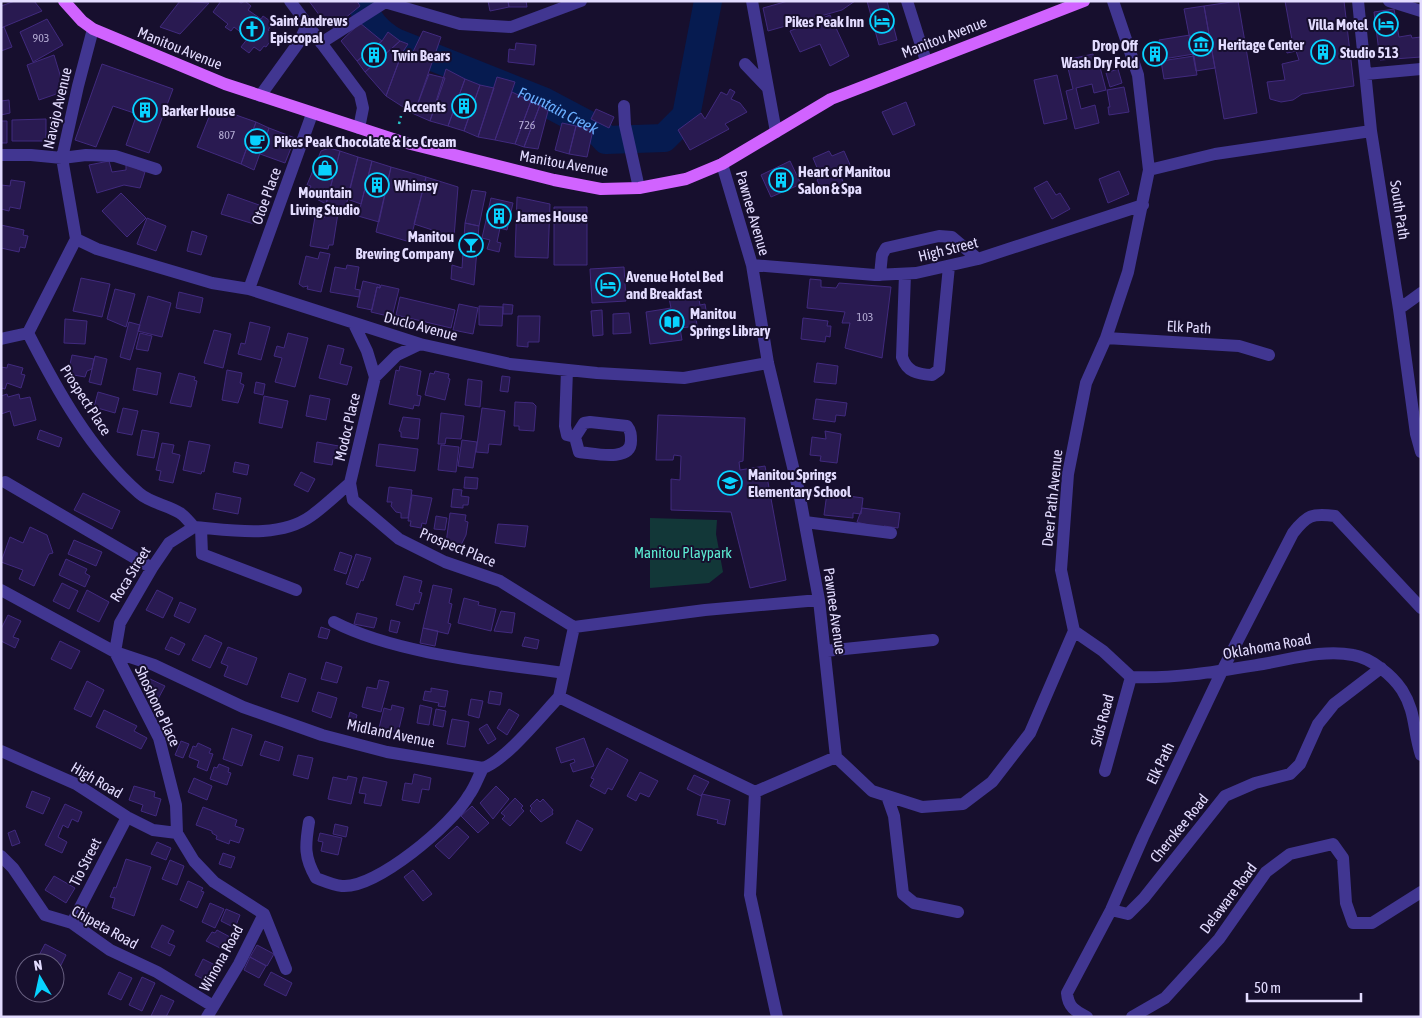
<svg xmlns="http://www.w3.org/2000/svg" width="1422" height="1018" font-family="'Asap Condensed',sans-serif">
	<rect width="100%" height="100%" fill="#170f2e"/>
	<path fill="#123738" d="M650 518 717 520 716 534 723 572 709 583 650 588Z"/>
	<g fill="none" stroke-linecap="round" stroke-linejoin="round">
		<path stroke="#061b50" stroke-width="28" id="s1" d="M360 1C368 20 377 32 395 42L543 101 596 129 606 140 664 138 686 116 708 1"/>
	</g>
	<path fill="#291a51" stroke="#412a7e" d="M15 1H34L42 11 1 28V6Z
		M180 1 209 3 180 34 160 27Z
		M221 1H238L241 3 245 1 251 6 248 10 261 19 263 16 273 23 268 30 275 35 266 47 264 46 260 51 254 47 249 53 241 47 248 38 234 27 231 31 225 27 228 24 213 12Z
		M309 1H357L360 6 334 27H328Z
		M488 1H508L509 7 490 11Z
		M508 1H526L527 7H509Z
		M788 1H855L842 10 768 31 763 8Z
		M867 1H887L897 40 879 45Z
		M1238 1 1257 113 1224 119 1204 6Z
		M1285 1H1344L1354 86 1302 94 1293 100 1281 102 1270 99 1267 82 1285 80 1282 64 1299 60 1296 51 1287 53 1284 42 1292 40Z
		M1204 6 1215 68 1196 71 1184 9Z
		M1394 9 1399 37 1411 35 1412 38 1421 37V57L1380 60 1374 12Z
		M830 15 849 56 830 66 820 44 800 52 790 31Z
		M47 19 63 45 33 62 20 32Z
		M360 23 382 41 357 61 341 41Z
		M4 27 12 47 1 51V28Z
		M423 31 441 37 414 114 386 96 402 53 411 56Z
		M388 32 400 41 365 72 357 61 382 41Z
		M1190 35 1194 54 1163 59 1159 40Z
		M400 41 408 44 402 53 386 96 365 72Z
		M516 43 536 45 534 65 508 62 509 49 515 50Z
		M1160 46 1163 59 1151 62 1146 49Z
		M1093 54 1096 68 1100 67 1106 90 1094 93 1092 84 1076 88 1081 109 1095 105 1099 123 1075 129 1066 91 1073 89 1066 60Z
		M54 55 65 91 39 100 27 65Z
		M1194 56 1197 75 1164 79 1161 61Z
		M102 64 173 89 149 153 126 145 137 114 113 106 96 147 75 140Z
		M446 69 465 79 448 126 430 121Z
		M1118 69 1122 83 1110 87 1106 73Z
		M429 74 445 78 430 121 414 114Z
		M1057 75 1067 119 1044 124 1034 80Z
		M497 77 515 82 495 140 478 137Z
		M465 79 480 85 464 131 448 126Z
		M480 85 494 88 478 137 464 131Z
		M1124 87 1129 112 1109 115 1108 107H1110L1107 90Z
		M730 89 735 92 731 99 740 103 747 112 725 124 729 129 690 150 678 130 701 113 705 119 721 92 727 95Z
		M512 92 531 101 515 144 495 140Z
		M9 100 10 113 1 115V101Z
		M531 101 540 105 524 147 515 144Z
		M906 102 915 125 893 135 882 112Z
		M540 105 548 111 538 149 524 147Z
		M213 107 256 122 241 164 197 147Z
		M596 109 614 117 609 128 591 119Z
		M46 119V141H12V120Z
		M1 121H7V143H1Z
		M256 122 269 128 254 170 241 164Z
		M562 123 576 126 569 154 555 150Z
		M576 126 593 130 587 157 569 154Z
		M269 128 295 138 285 163 260 154Z
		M329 148 340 151 326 204 307 194 311 186 307 185 321 151Z
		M340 151 358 157 345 210 326 204Z
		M829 151 832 156 844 151 851 167 839 172 844 184 823 192 817 180 821 177 813 158Z
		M358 157 372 161 361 204 347 199Z
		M109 161 112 172 126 170V164L145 172 140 188 124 185 97 193 89 165Z
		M372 161 391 167 379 222 358 216Z
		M790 161 801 184 771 197 761 175Z
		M391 167 426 177 410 242 376 232Z
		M1119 171 1129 194 1108 203 1099 179Z
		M426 177 458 187 454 237 414 224Z
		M11 180 25 182 20 209 10 207 9 211 1 209V185L10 186Z
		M1047 181 1056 195 1060 193 1070 209 1052 219 1034 188Z
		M472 190 486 192 479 226 465 223Z
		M121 193 146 218 127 237 102 211Z
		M228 194 259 205 254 224 221 214Z
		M517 197 550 204 548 258 515 257Z
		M491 198 513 203 507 230 500 228 497 242 501 243 499 252 487 249 490 240 482 238Z
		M554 207H587V265H554Z
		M326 211 338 213 333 245H329L328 249 310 246 315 217H325Z
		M147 218 166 226 156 251 137 244Z
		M465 223 479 226 474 285 451 279 452 265 462 268Z
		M1 225 24 230 23 235 28 236 25 248 20 247 19 252 1 248Z
		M192 231 207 236 201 255 187 251Z
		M320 252 330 254 321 292 307 289 308 286 303 287 299 284 306 256 318 259Z
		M347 265 359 267 355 289 360 290 359 297 330 292 335 267 346 269Z
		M624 267 626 301 592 303 590 269Z
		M81 278 110 284 102 317 73 311Z
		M810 279 821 280V287L836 288 839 283 891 287 882 358 845 348 850 323H842L845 312 807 308Z
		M363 281 380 285V288L377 287 372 310 357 307Z
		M381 285 399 289 392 317 371 312 377 287 380 288Z
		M115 289 135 294 126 327 107 319Z
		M179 292 203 298 200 313 176 308Z
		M698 294 700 305 705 304 707 316 696 317 697 326 680 328 682 340 650 344 646 312 671 308 669 298Z
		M148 296 171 303 162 337 138 331Z
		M400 297 455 310 451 328 396 315Z
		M459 304 478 308 473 334 453 330Z
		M503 304 513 305 512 314H503Z
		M479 306 503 307 502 326 479 325Z
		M602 310 603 335 593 336 591 311Z
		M629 313 631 333 613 334V314Z
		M518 316H540L539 342H528V347L517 346Z
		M803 318 828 321 827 326H831L830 337 826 336 825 342 801 339Z
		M65 319 87 321 85 344 64 343Z
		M129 322 140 325 130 360 120 357Z
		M250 322 270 327 261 360 238 354 241 343 245 344Z
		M214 330 231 334 223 368 204 363Z
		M140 333 152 336 148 351 136 349Z
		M288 333 308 338 295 387 275 382 282 358 274 356 277 346 284 348Z
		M328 345 344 349 340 364 352 367 347 385 319 378Z
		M72 355 94 359 92 369 87 371 85 377 68 374Z
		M95 356 107 359 101 385 89 382Z
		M817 363 838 366 836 384 814 382Z
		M8 364 23 368 21 374 25 375 21 388 7 383 5 389 1 388V367L7 368Z
		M400 366 421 371 417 395 421 396 419 406 414 405 413 409 389 404 396 370 399 371Z
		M137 368 161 373 157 395 133 390Z
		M227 370 242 373 240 383 244 385 238 403 222 400Z
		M435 371 449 374 448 378 450 379 445 400 425 395 430 373 434 374Z
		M179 373 195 377 194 380 197 381 191 407 170 403Z
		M502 376 510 377 508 392 500 391Z
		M468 379 482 381 480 407 465 405Z
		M256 382 265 384 263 395 254 393Z
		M98 392 119 398 115 413 94 407Z
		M7 394 8 397 19 394 20 399 30 397 36 420 14 426 10 411 1 414V396Z
		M310 395 330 399 326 420 306 416Z
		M264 396 288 401 282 428 259 423Z
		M816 399 847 403 845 416 836 415 835 422 813 419Z
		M515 402 533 403 536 406 534 431 519 430V426H514Z
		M123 408 138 411 132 435 117 432Z
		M482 408 505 411 501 445 489 444 488 453 476 452Z
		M441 413 464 416 461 439 446 438 445 444H438Z
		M658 415 745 418 743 461 739 462 740 470 765 466 786 580 750 588 731 512 671 510V479L680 480 681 456 674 455 673 460H656Z
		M403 417 420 419 418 439 401 437V432L399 431Z
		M40 430 62 438 59 447 37 439Z
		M142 430 159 433 154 458 137 455Z
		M825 431 841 434 837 463 820 461 821 456 810 455 812 437 826 439Z
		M462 440 477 442 473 468 458 466Z
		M189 441 210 445 204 472 202 471 201 474 183 470Z
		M317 442 344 447 341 461 333 459 332 465 314 462Z
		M162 443 174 445 172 453 180 455 173 483 159 480 161 471 156 470Z
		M379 444 418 449 415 471 376 466Z
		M441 445 459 447 456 472 438 470Z
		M235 462 249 465 247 475 233 472Z
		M301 472 315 479 308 492 294 485Z
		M465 477 478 478 477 489 464 488Z
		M389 487 412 490 408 518H401V513L396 512 391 506 392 502H387Z
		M453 489 462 490 461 496 469 497 468 505H463V508L451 507Z
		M83 493 120 511 112 529 74 510Z
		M216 493 241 498 238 514 213 509Z
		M827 493 863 498 861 514 853 513V518L824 515Z
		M412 495 432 498 426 524 422 523 421 528 410 526 411 521H408Z
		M862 508 900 513 898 528 884 526 883 529 857 522Z
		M450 513 466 515 465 521 468 522 466 535 461 545 446 543Z
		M436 516 447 518 445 530 434 529Z
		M498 524 528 526 525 547 495 543Z
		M30 527 47 535 53 553 49 554 34 586 19 579 23 570 1 562 10 537 23 543Z
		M74 540 102 552 96 566 68 554Z
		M340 552 352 556 346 574 334 570Z
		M356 554 371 558 363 581 361 580 358 588 346 584Z
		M66 559 87 569 85 573 90 576 85 587 59 575Z
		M404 576 422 581 419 592 422 593 419 604 415 603 413 610 396 605Z
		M62 583 78 591 69 609 53 601Z
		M433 585 452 589 449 603 452 604 448 623 451 624 448 634 423 628Z
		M87 590 109 602 99 622 77 611Z
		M157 590 173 598 163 618 146 610Z
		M464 598 479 602 478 605 496 609 491 631 458 623Z
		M180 602 196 609 189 623 174 616Z
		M501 611 515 613 512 633 494 631Z
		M357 613 377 618 374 628 354 624Z
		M8 615 21 621 13 637 19 639 15 648 1 641V629Z
		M391 620 400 622 397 633 389 631Z
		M321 627 330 630 327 639 318 637Z
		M423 628 438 631 435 646 420 643Z
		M205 635 222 643 210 668 192 660Z
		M171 637 185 644 179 655 165 649Z
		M525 637 539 640 537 649 522 646Z
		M60 641 80 651 71 669 51 659Z
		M228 647 257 658 247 685 224 676 228 666 221 663Z
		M326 662 342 667 337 683 321 679Z
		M289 673 306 679 298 702 281 697Z
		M150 679 165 686 158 699 144 692Z
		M379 680 389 682 381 712 362 707 367 687 377 689Z
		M87 681 104 690 91 717 74 709Z
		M431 688 448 691 445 707 438 706 439 703 423 700 425 691 431 692Z
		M490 691 502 693 500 705 488 703Z
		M318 692 337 698 331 718 312 711Z
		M471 699 483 701 479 718 468 715Z
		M392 705 404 708 398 733 379 728 384 708 391 710Z
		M420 705 432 708 429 725 417 723Z
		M436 709 446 711 443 727 433 725Z
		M509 709 519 715 507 735 497 728Z
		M104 710 137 726 134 731 147 738 141 749 96 727Z
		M350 712 357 715 354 726 347 724Z
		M452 719 469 722 465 747 447 744Z
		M487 724 496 739 488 744 479 729Z
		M232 728 252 735 242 766 223 759Z
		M584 738 594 766 573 772 570 764 575 762 574 759 561 763 556 748Z
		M181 741 189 744 183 758 175 755Z
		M265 741 283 747 279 761 260 755Z
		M198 743 211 749 209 753 213 754 207 771 197 767 199 761 189 757 193 746 196 747Z
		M607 748 628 760 612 790 608 788 605 794 590 786 594 779 591 778Z
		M298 755 313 758 308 779 293 775Z
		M219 764 229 768 228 772 231 773 227 785 210 779 214 767 217 768Z
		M640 772 658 781 649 797 640 793 636 801 627 796Z
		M414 774 431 778 429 790 422 789 419 803 402 800 405 783 412 784Z
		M694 775 709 782 701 796 687 789Z
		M348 776 357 778 351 804 328 799 333 777 347 780Z
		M363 777 387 782 381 806 364 803 366 794 359 793Z
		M194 778 212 786 207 800 188 792Z
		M134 786 155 792 154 797 161 799 156 816 141 811 143 805 129 800Z
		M496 786 509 799 493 819 480 803Z
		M32 791 50 798 43 814 26 807Z
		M702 794 730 800 725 825 717 823 718 820 697 815Z
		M515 798 523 806 521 808 524 811 510 826 502 819 505 816 501 813Z
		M537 799 540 802 543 799 553 810 552 812 553 814 541 822 530 811 532 808 530 806Z
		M65 804 82 812 78 822 72 819 68 828 63 825 58 837 67 842 62 853 45 845Z
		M472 806 489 823 478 833 461 816Z
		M203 807 237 820 235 826 244 829 239 843 230 840 229 844 216 839 217 836 212 833V831L196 825Z
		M577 820 593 829 581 851 566 843Z
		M335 824 348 827 346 837 333 834Z
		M457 826 469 837 449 859 435 846Z
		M15 830 20 843 12 846 8 833Z
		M320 833 342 838 338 855 321 851 323 842 318 841Z
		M157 842 171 848 166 860 151 854Z
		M223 853 235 857 231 868 219 864Z
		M126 859 151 867 134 916 112 908 115 898 110 897 114 887 116 888Z
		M170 860 184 866 177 885 162 879Z
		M413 870 432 894 423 901 404 877Z
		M54 876 75 888 66 903 45 890Z
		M188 881 203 888 201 891 204 892 197 908 180 900Z
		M210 903 224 909 215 928 202 922Z
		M226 909 240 915 235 928 221 921Z
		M162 925 174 931 168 943 175 946 170 956 151 947Z
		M217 930 230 937 224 950 206 941 212 932 215 933Z
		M45 944 66 955 56 975 55 963H35Z
		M257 945 274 954 267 966 250 957Z
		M250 957 266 966 259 978 244 970Z
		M203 959 217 966 209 982 195 975Z
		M119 972 132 978 121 1000 108 994Z
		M271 972 292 983 286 996 264 985Z
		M142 977 155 983 142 1011 129 1005Z
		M161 995 174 1001 166 1017H152L151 1016Z"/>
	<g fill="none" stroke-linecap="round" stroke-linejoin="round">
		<path stroke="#26c6c9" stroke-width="2.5" stroke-dasharray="2.5 4" stroke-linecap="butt" d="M399 124 401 116"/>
		<path stroke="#413691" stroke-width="12" d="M290 1 360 95 363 108 359 128
			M381 1 460 24 511 27 581 1
			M752 1 776 132
			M907 1 926 61
			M1358 1 1371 131 1399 309 1416 434 1421 452
			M1389 1 1421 11
			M321 43 387 1
			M745 64 767 87
			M1366 74 1421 69
			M260 96 299 42 307 25
			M624 106 625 125 639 188
			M1 155H31L62 158 86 155 115 156 156 169
			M722 164 752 265 768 363 799 492 819 600 836 757
			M1149 170 1215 154 1371 131
			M76 239 97 249 212 283 249 289 420 344 510 364 597 373 684 378 768 363
			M752 265 875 275 916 273 978 259 1143 205
			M905 274 902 357C907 372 917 374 932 375L939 370 949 266
			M880 275 882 255 886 248 939 236 952 237 978 259
			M249 289 312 114
			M1399 309 1421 293
			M28 333C57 390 90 450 139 493 150 503 168 505 180 513 185 516 190 523 194 527 231 530 279 539 311 516 325 506 337 494 350 483L353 500 399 539 445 562 500 581 574 627 705 610 819 600
			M28 333 76 239 62 158 78 86 93 29
			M1106 338 1239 346 1269 355
			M1 339 28 333
			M567 370 565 426 567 435 575 437
			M375 377 397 355 420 344
			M590 422 627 426C631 431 631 435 631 441 631 463 593 453 579 452L575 437 584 423Z
			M5 482 152 568
			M350 483 375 377 367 351 354 324
			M805 522 891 533
			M194 527 169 543 152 568 120 623 115 652 159 738 176 805 177 833 194 861 214 882 264 914
			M201 528 202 554 296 590
			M1 590 115 652 154 665 243 707 322 735 387 752 483 768C506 760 541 716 559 697
			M334 622C396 654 494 663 564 673
			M1074 631 1103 651 1131 677C1175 679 1220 671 1263 664 1292 659 1324 649 1353 655 1371 658 1392 675 1402 690 1416 712 1413 731 1421 755
			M825 651 933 640
			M559 697 755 792
			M559 697 574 627
			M1 751 76 784 127 817 153 830 177 833
			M836 757 872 791 922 807 963 804 992 782 1030 733 1074 631 1061 570 1068 474 1086 383 1106 338 1128 272 1149 170 1138 75 1113 1
			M1105 771 1131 677
			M887 796 894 816 903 894 914 903 958 912
			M309 822C305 846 304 857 316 878 324 881 333 885 342 886 376 889 453 824 469 795 475 787 478 777 483 768
			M1 856 13 868 45 915 72 923 110 950 157 972 213 1006
			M1111 910 1128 914 1144 898 1225 796 1255 783 1290 774 1300 764 1318 724 1334 704 1381 668
			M264 914 286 969
			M72 923 127 817
			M207 1017 239 964 264 914
			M777 1017 750 895 755 792 836 757
			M1087 1017C1075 1011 1068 1007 1067 993L1111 910 1143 837 1222 671 1293 533C1307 515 1312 513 1335 516L1421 608
			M1132 1017 1165 998 1219 939 1266 872 1290 854 1333 844 1343 858 1346 903 1353 923H1372L1421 892"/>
		<path stroke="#d163ff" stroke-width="12" d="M64 1 82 21 93 29 225 84 399 141 554 180 601 189 639 188 686 179 722 164 831 99 1084 1"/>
	</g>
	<defs>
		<g id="hotel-ring" transform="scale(1.25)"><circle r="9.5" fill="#170f2e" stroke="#08d2ff" stroke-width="1.5"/><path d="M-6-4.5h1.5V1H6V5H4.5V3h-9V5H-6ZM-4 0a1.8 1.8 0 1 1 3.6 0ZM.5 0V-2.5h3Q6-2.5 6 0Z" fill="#08d2ff"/></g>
		<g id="church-ring" transform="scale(1.25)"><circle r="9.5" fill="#170f2e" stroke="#08d2ff" stroke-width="1.5"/><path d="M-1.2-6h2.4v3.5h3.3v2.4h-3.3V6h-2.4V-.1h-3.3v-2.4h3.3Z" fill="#08d2ff"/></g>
		<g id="museum-ring" transform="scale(1.25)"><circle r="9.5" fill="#170f2e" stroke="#08d2ff" stroke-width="1.5"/><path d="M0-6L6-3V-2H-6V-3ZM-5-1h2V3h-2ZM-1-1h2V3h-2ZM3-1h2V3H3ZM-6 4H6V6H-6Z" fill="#08d2ff"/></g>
		<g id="building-ring" transform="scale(1.25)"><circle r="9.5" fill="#170f2e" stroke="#08d2ff" stroke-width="1.5"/><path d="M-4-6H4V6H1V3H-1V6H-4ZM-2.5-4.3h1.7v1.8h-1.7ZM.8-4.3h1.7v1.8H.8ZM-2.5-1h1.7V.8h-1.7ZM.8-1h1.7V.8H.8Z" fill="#08d2ff"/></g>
		<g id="cafe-ring" transform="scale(1.25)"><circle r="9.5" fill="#170f2e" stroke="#08d2ff" stroke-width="1.5"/><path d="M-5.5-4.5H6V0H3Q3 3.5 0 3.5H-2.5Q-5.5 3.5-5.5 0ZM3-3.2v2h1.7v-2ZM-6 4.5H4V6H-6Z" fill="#08d2ff"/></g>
		<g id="shop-ring" transform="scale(1.25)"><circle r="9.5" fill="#170f2e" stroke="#08d2ff" stroke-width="1.5"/><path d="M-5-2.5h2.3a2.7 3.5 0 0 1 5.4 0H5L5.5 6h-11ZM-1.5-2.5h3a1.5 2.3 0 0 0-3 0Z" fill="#08d2ff"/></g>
		<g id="bar-ring" transform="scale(1.25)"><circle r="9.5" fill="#170f2e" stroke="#08d2ff" stroke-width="1.5"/><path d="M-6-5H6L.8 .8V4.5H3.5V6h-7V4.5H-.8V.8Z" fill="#08d2ff"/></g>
		<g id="library-ring" transform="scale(1.25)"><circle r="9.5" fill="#170f2e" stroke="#08d2ff" stroke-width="1.5"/><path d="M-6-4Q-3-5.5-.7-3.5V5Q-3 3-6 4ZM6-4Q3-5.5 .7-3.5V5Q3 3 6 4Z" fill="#08d2ff"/></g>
		<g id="school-ring" transform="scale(1.25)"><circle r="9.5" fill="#170f2e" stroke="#08d2ff" stroke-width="1.5"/><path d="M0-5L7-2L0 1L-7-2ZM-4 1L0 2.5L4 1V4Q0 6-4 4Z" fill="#08d2ff"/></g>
	</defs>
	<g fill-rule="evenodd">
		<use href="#hotel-ring" x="882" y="21"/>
		<use href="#hotel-ring" x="1386" y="24"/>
		<use href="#church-ring" x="252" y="29"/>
		<use href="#museum-ring" x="1201" y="44"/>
		<use href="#building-ring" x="1323" y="52"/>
		<use href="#building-ring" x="1155" y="54"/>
		<use href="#building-ring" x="374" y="55"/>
		<use href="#building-ring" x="464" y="106"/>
		<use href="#building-ring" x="145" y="110"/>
		<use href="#cafe-ring" x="257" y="141"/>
		<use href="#shop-ring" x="325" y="168"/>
		<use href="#building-ring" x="781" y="180"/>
		<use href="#building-ring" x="377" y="185"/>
		<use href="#building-ring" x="499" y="216"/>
		<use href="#bar-ring" x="471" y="245"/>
		<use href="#hotel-ring" x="608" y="285"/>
		<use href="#library-ring" x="672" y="322"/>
		<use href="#school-ring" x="730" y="483"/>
	</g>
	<g text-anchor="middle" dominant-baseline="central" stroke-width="4" stroke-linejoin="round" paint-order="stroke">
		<g font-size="12" fill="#b4acd4">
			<text x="41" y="38">903</text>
			<text x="527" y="125">726</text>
			<text x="227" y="135">807</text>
			<text x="865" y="317">103</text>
		</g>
		<g font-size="15" font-weight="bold" fill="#e3dcff" stroke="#170f2e" text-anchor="start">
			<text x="270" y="20">Saint Andrews<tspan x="270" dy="17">Episcopal</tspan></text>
			<text x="864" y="21" text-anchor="end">Pikes Peak Inn</text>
			<text x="1368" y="24" text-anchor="end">Villa Motel</text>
			<text x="1218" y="44">Heritage Center</text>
			<text x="1138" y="45" text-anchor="end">Drop Off<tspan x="1138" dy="17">Wash Dry Fold</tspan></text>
			<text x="1340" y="52">Studio 513</text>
			<text x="392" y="55">Twin Bears</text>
			<text x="446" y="106" text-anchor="end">Accents</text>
			<text x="162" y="110">Barker House</text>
			<text x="274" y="141">Pikes Peak Chocolate &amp; Ice Cream</text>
			<text x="798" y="171">Heart of Manitou<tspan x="798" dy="17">Salon &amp; Spa</tspan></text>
			<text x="394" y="185">Whimsy</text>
			<text x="325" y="192" text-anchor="middle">Mountain<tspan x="325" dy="17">Living Studio</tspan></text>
			<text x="516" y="216">James House</text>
			<text x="454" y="236" text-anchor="end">Manitou<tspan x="454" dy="17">Brewing Company</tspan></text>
			<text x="626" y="276">Avenue Hotel Bed<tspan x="626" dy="17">and Breakfast</tspan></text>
			<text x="690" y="313">Manitou<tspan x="690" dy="17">Springs Library</tspan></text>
			<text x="748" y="474">Manitou Springs<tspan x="748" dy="17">Elementary School</tspan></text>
		</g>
		<g font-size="15" fill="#e3dcff" stroke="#170f2e">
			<text transform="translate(944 37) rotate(-21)">Manitou Avenue</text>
			<text transform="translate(180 48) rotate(22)">Manitou Avenue</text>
			<text transform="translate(57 108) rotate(-77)">Navajo Avenue</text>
			<text transform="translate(564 163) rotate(10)">Manitou Avenue</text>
			<text transform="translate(266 196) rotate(-70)">Otoe Place</text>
			<text transform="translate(1400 210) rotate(81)">South Path</text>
			<text transform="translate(753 213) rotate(74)">Pawnee Avenue</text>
			<text transform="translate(948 249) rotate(-14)">High Street</text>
			<text transform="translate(421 326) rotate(15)">Duclo Avenue</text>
			<text transform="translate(1189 327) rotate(3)">Elk Path</text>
			<text transform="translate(86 400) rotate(57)">Prospect Place</text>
			<text transform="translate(347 427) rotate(-77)">Modoc Place</text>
			<text transform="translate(1052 498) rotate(-84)">Deer Path Avenue</text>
			<text transform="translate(458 547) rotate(22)">Prospect Place</text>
			<text transform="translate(130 574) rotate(-58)">Roca Street</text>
			<text transform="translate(835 611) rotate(82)">Pawnee Avenue</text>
			<text transform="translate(1267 646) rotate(-10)">Oklahoma Road</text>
			<text transform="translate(158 706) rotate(65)">Shoshone Place</text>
			<text transform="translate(1102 720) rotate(-75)">Sids Road</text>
			<text transform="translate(391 733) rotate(12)">Midland Avenue</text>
			<text transform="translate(1160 763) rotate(-64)">Elk Path</text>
			<text transform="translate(97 780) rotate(30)">High Road</text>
			<text transform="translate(1179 828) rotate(-51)">Cherokee Road</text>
			<text transform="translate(85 862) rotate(-63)">Tio Street</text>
			<text transform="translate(1228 898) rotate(-53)">Delaware Road</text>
			<text transform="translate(105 927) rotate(29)">Chipeta Road</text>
			<text transform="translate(221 958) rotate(-61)">Winona Road</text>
		</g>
		<g font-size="15" fill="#5cebd3" stroke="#170f2e">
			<text x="683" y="552">Manitou Playpark</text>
		</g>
		<g font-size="16" font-style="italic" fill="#6aaeff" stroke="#170f2e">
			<text stroke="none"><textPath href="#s1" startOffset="232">Fountain Creek</textPath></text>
		</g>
	</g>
	<rect width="1422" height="1018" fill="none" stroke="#e3dcff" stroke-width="5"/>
	<g transform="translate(40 978) rotate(351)"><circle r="24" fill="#170f2e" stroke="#696182"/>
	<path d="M0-4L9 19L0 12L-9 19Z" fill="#08d2ff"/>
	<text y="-8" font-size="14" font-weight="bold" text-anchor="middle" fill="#e3dcff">N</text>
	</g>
	<path d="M1247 993v8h114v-8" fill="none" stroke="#e3dcff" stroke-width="2.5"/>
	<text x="1254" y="993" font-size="15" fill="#e3dcff" stroke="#170f2e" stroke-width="4" paint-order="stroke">50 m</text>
</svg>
